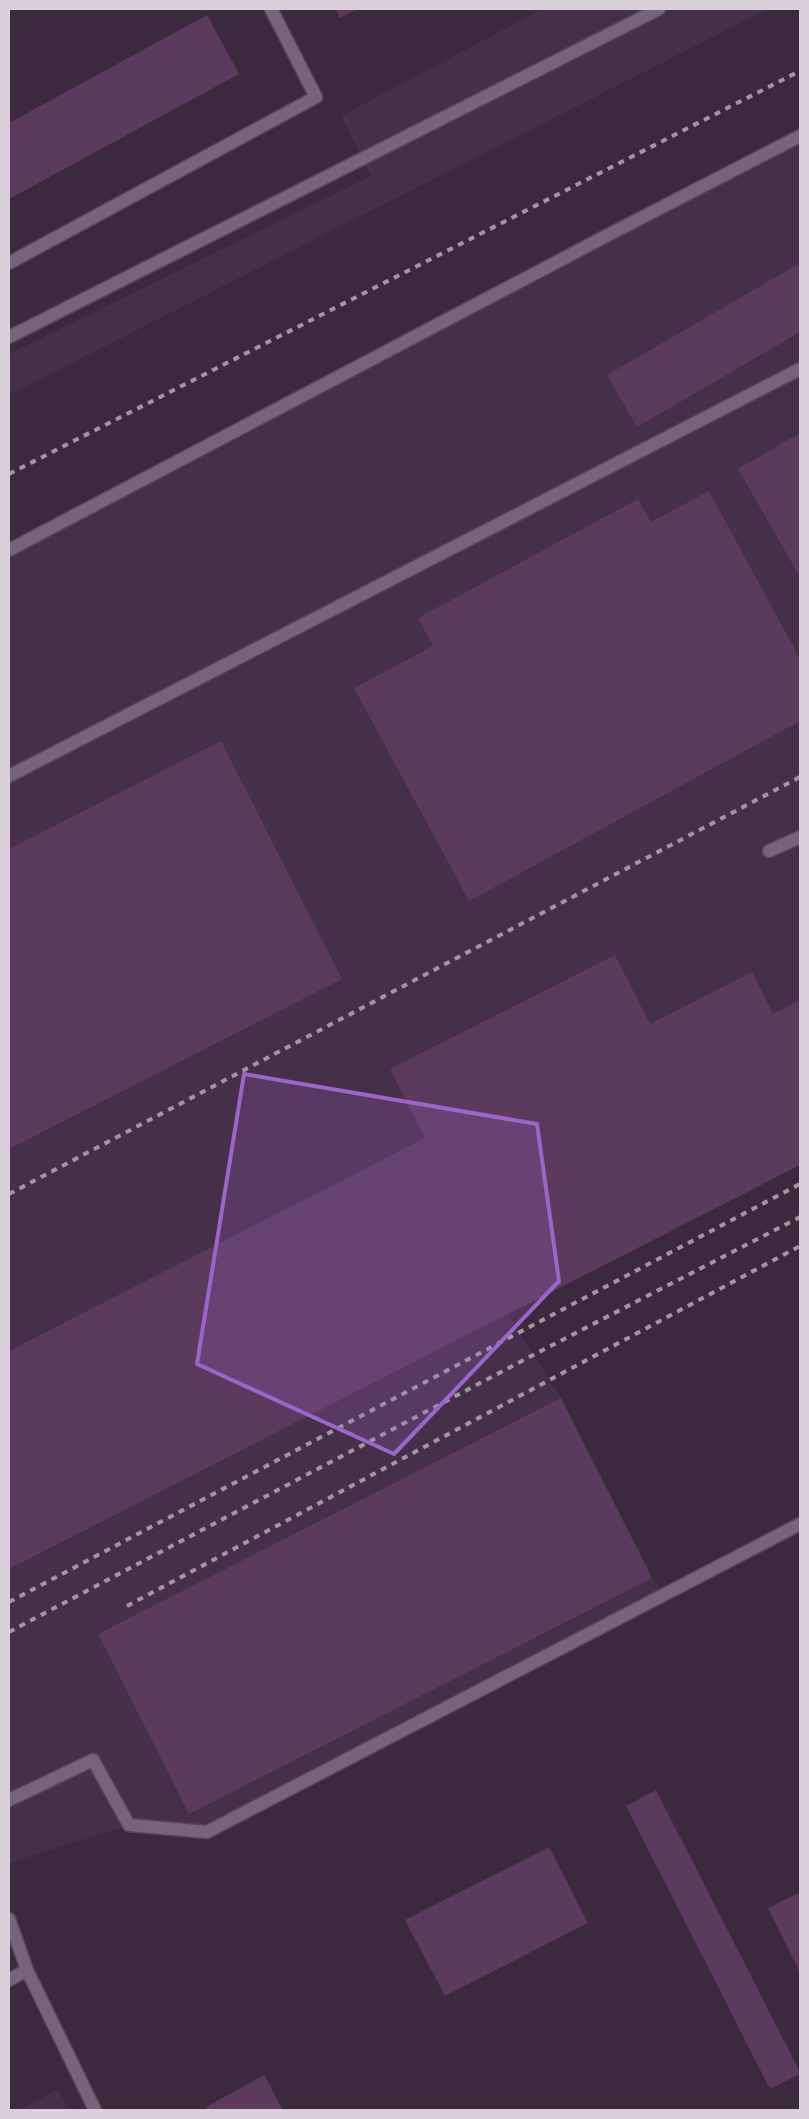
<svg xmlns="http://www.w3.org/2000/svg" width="809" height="2119" font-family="'Golos Text',sans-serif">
	<rect width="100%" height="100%" fill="#3b2a3d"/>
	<path fill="#462f48" d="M542 9H768L9 395V354L371 176 341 116Z
		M800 136V1165L508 1314 561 1398 652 1578 664 1593 207 1832 129 1825 9 1863V545Z
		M58 2089 69 2110H19Z"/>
	<path fill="#5b3a5e" d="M336 9H357L340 18Z
		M207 15 239 74 9 199V123Z
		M800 263V332L637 427 607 375Z
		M800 433V577L738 469Z
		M709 491 800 659V721L469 901 354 688 433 646 418 618 638 499 651 522Z
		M221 741 342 979 9 1149V849Z
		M615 955 650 1024 752 972 773 1014 800 1000V1165L9 1569V1351L425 1138 390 1069Z
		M561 1398 652 1578 189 1814 98 1634Z
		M656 1790 800 2072V2074L770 2089 626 1806Z
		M549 1847 588 1923 445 1996 405 1920Z
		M800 1892V1973L768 1908Z
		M264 2075 283 2110H208L206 2107Z"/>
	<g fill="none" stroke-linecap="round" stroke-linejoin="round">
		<g stroke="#564757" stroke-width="15">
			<path id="lane" d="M9 263 316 97 271 9
				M9 337 659 9
				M9 776 800 369
				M769 851 800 837
				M9 1800 93 1760 129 1825 207 1832 800 1524
				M9 1919 27 1970 95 2110
				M9 1980 27 1970"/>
		</g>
		<g stroke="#564757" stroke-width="15">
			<path id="street" d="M9 550 610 234 800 136"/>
		</g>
		<use href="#lane" stroke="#78647a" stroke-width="12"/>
		<use href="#street" stroke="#78647a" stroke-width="12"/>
		<path stroke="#a396a4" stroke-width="4" stroke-dasharray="6 6" stroke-linecap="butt" d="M9 474 800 71
			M9 1194 800 777
			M9 1602 800 1184
			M127 1606 800 1246
			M9 1632 537 1353 800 1217"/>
	</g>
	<path fill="#9c65c9" fill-opacity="0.2" stroke="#9c65c9" stroke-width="4" stroke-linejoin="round" d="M244 1074 537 1124 559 1281 394 1454 197 1364Z"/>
	<rect width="809" height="2119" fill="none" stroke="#dacfdb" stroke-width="20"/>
</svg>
